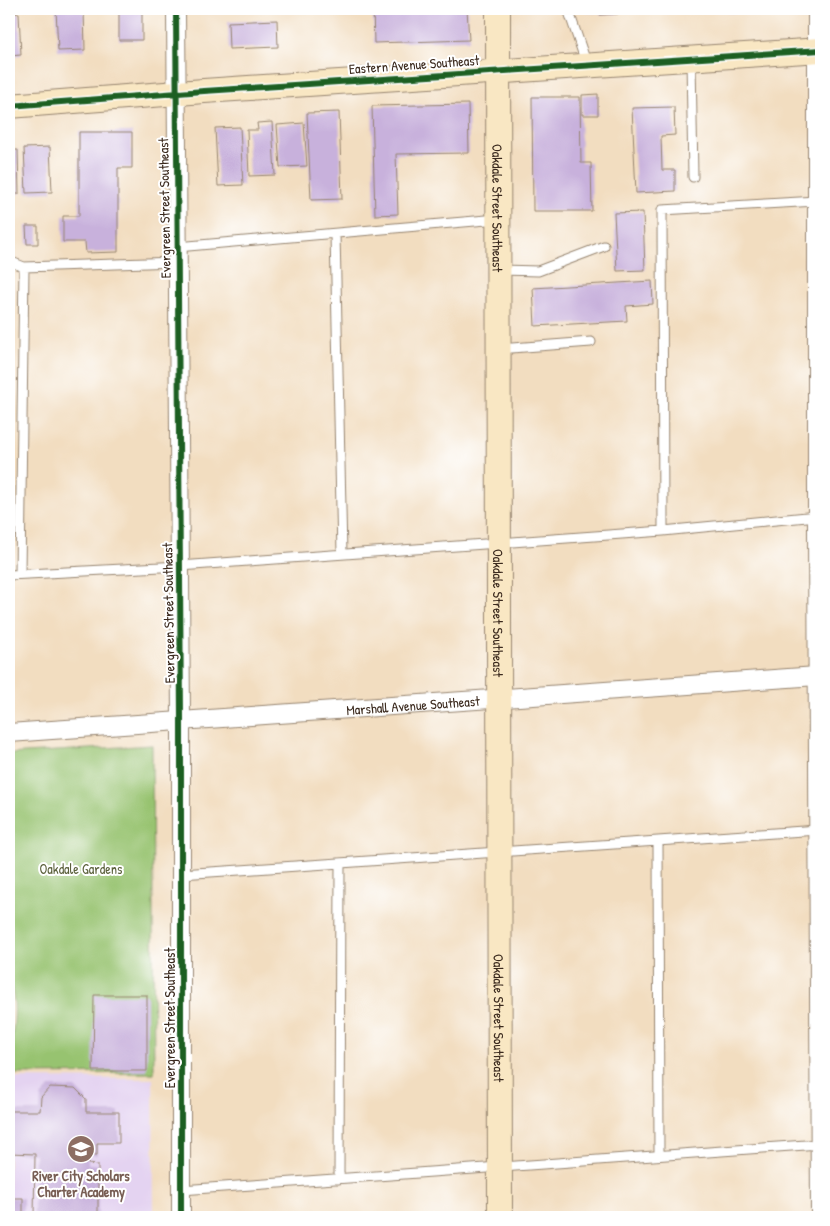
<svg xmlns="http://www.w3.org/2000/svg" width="830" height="1226" font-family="'Patrick Hand',sans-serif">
	<rect width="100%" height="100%" fill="#fff"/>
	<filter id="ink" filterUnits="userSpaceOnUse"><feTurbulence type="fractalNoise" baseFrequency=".02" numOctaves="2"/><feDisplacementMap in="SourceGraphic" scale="10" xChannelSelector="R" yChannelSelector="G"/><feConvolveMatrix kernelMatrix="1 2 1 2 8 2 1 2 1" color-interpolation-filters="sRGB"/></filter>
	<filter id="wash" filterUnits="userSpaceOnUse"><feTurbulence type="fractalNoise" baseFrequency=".0096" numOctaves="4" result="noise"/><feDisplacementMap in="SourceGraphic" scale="20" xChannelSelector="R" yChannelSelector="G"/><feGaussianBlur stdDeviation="1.12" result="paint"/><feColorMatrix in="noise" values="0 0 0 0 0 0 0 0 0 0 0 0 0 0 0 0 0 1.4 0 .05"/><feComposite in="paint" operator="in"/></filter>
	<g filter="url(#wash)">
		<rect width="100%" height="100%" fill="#f2ddc0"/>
		<path fill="#e4d3f1" d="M9 1078 153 1079 154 1217H9Z"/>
		<path fill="#97c370" stroke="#697647" d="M152 745 154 1073 15 1074 9 1071C9 1040 21 1012 9 981V754Z"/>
		<g id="blocks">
			<path fill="#c8b1dc" d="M56 9H84L85 50 58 51Z
				M119 9H142V40H119Z
				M373 9H467L469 40 374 43Z
				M586 9H597V13H586Z
				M599 9H618V14L600 15Z
				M660 9H687V11H660Z
				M728 9H748V12L728 13Z
				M19 13 21 55 9 56V14Z
				M277 20 278 47 229 49 228 22Z
				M598 94V115H582V95Z
				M532 97H580L581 163H591L592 211H533Z
				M468 104 469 153 396 154 398 214 375 215 372 106Z
				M674 107 675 135 661 136 662 170H675V191L636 193 632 108Z
				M339 112 342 199 311 200 307 113Z
				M272 122 275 175 249 176 247 130H258L257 123Z
				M304 123 307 166 280 167 277 125Z
				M240 127 243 185 218 186 215 128Z
				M79 132H132V168H118V252L86 253 85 242H63V216H79Z
				M50 147 52 192 26 193 24 148Z
				M9 150H18L19 194H9Z
				M643 212 645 270 617 271 614 213Z
				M26 226H38V244H27Z
				M652 281 653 304 626 306 627 321 535 326 533 288Z
				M9 283H13V306L9 305Z
				M94 995H147V1071H93Z
				M50 1087 75 1088 86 1099V1112H119V1143H97V1155H88V1164L98 1165V1217H34L35 1154 9 1153V1111H40L41 1097Z
				M9 1198H23V1217H9Z"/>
		</g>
	</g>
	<g filter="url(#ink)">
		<use href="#blocks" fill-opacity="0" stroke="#96846f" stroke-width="1"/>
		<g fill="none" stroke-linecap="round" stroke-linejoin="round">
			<g stroke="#96846f" stroke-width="11">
				<path id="lane" d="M568 9 587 65
					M691 60 693 177
					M335 234 342 554
					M177 247 498 219
					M9 261 24 267
					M499 270 538 271 604 246
					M500 349 591 342
					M663 531 662 210 817 201
					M20 574 24 267 177 262
					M9 575 180 566 663 531 817 516
					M658 841 659 1155
					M181 874 818 830
					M339 1179 340 863
					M181 1190 820 1144"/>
			</g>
			<g stroke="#96846f" stroke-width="20">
				<g id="street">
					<path d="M176 9 181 720V1217"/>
					<path d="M817 9V527L820 1217"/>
					<path id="s1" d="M9 733 817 676"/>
				</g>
			</g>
			<g stroke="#96846f" stroke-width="26">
				<g id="secondary">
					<path id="s2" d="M498 9 500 1217"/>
					<path d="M9 106 204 91 821 50"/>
				</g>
			</g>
			<use href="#lane" stroke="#fff" stroke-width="9"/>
			<use href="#street" stroke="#fff" stroke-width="18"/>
			<use href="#secondary" stroke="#f9e7c3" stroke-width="24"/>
			<g stroke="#fff" stroke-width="9">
				<path id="cycleway" d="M176 9 181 720V1217
					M9 106 204 91 821 50"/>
			</g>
			<use href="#cycleway" stroke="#1b5e20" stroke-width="6"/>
		</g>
	</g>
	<defs>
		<g id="school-disc" transform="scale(1.4375)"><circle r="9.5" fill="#8d6e63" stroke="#fff"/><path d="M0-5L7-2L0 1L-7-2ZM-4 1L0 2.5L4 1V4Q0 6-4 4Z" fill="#fff"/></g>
	</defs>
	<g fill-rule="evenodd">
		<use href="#school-disc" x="81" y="1149"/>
	</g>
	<g text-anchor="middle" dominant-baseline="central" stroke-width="4" stroke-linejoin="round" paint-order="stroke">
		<g font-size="14" fill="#3b2a1e" stroke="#fff">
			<text transform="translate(414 64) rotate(-4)">Eastern Avenue Southeast</text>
			<text transform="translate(164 208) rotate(-91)">Evergreen Street Southeast</text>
			<text stroke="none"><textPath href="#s2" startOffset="199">Oakdale Street Southeast</textPath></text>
			<text transform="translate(168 613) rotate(-91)">Evergreen Street Southeast</text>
			<text stroke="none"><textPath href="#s2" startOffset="604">Oakdale Street Southeast</textPath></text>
			<text stroke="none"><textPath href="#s1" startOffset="405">Marshall Avenue Southeast</textPath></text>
			<text transform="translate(169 1018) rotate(-90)">Evergreen Street Southeast</text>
			<text stroke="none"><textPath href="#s2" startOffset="1009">Oakdale Street Southeast</textPath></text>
		</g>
		<g font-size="14" fill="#5b603b" stroke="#fff">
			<text x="81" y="868">Oakdale Gardens</text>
		</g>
		<g font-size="14" font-weight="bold" fill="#785e54" stroke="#fff">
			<text x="81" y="1175">River City Scholars<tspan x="81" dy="16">Charter Academy</tspan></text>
		</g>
	</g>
	<rect width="830" height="1226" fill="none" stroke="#fff" stroke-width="30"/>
</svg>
